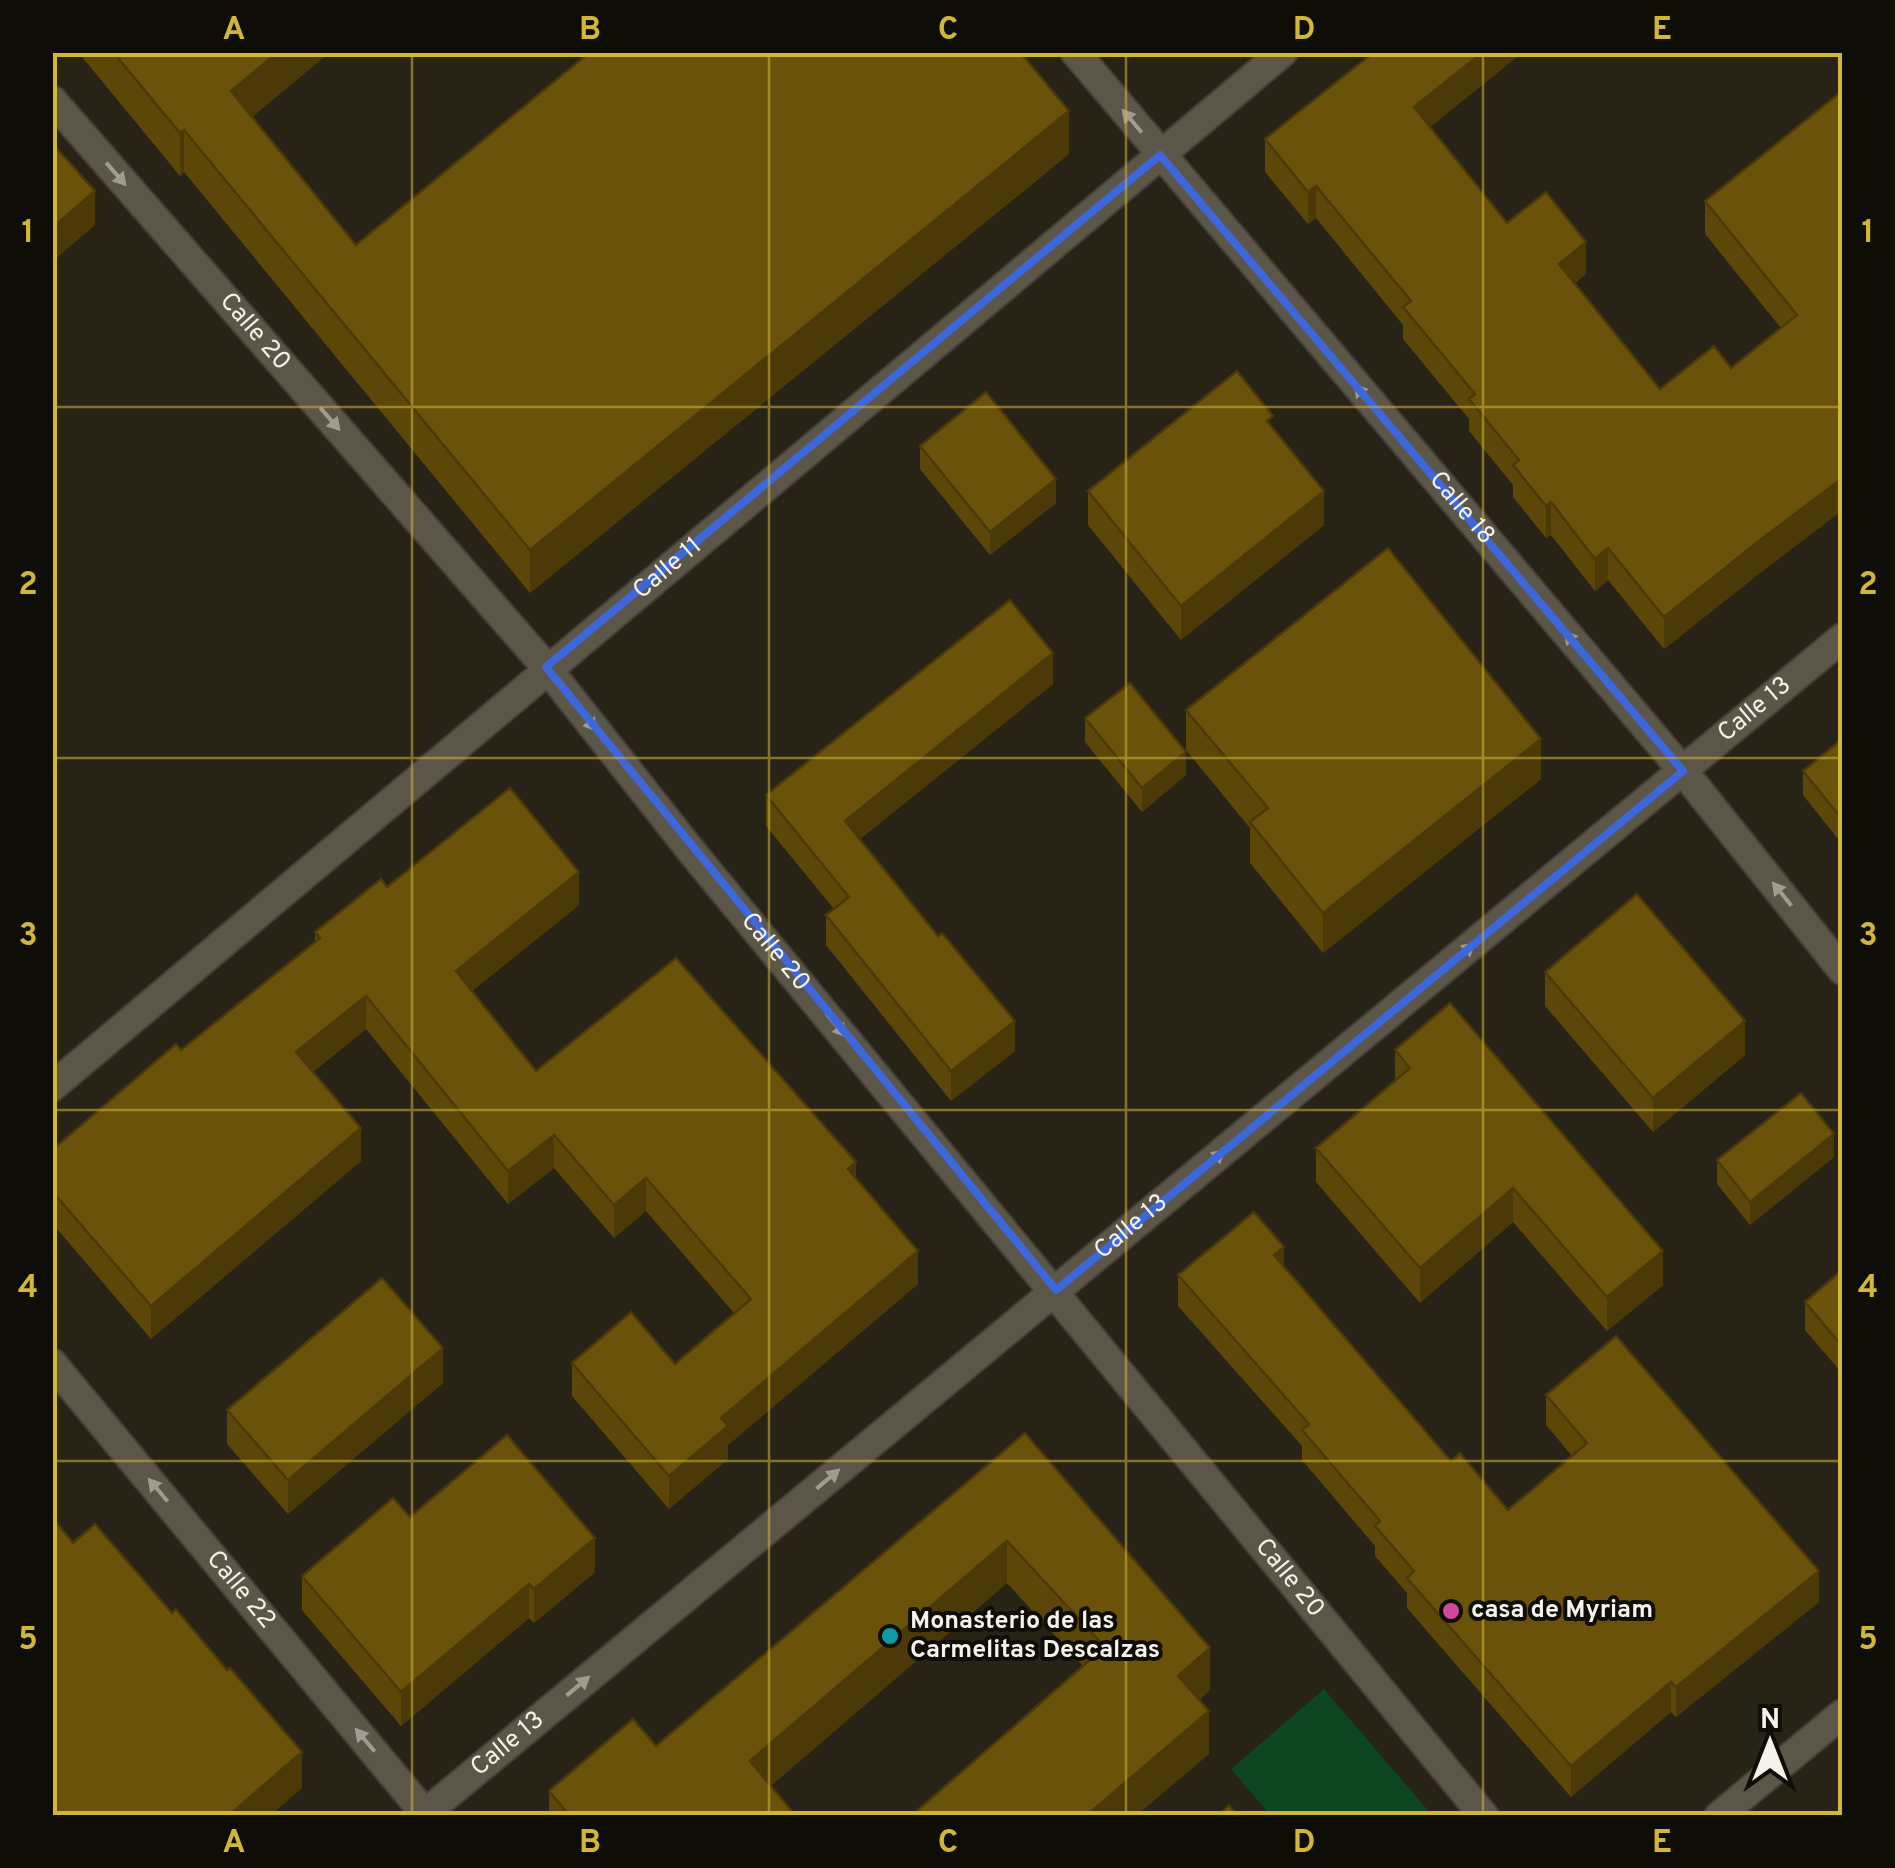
<svg xmlns="http://www.w3.org/2000/svg" width="1895" height="1868" font-family="Overpass,sans-serif">
	<rect width="100%" height="100%" fill="#282317"/>
	<path fill="#0d4621" d="M1324 1689 1432 1815H1270L1231 1769Z"/>
	<g fill="none" stroke-linecap="round" stroke-linejoin="round">
		<g stroke="#433f36" stroke-width="32">
			<g id="minor">
				<path id="s1" d="M1075 52 1683 771 1842 970"/>
				<path id="s2" d="M52 100 546 667 692 852 1484 1816"/>
				<path id="s3" d="M52 1363 427 1816"/>
				<path id="s4" d="M422 1816 1842 638"/>
				<path d="M1719 1816 1842 1714"/>
			</g>
		</g>
		<g stroke="#433f36" stroke-width="32">
			<g id="tertiary">
				<path id="s5" d="M52 1087 1283 52"/>
			</g>
		</g>
		<use href="#minor" stroke="#5c5649" stroke-width="28"/>
		<use href="#tertiary" stroke="#5c5649" stroke-width="28"/>
	</g>
	<path fill="#5c4709" d="M78 52H330L252 117 356 245 1069 154 530 593 184 172 180 176Z
		M1374 52H1523L1430 127 1507 223 1586 274 1575 283 1660 389 1731 368 1781 328 1705 234V201L1842 91V515L1840 512 1760 573 1664 649 1608 580 1595 591 1551 535 1546 538 1513 497V485L1469 431V419L1403 339V325L1316 218 1308 224 1265 172V139Z
		M1273 429 1324 525 1181 640 1088 525V491Z
		M920 446 1056 503 990 555 920 469Z
		M1053 684 860 839 1015 1051 951 1101 826 945V915L834 909 766 826V795Z
		M1186 710 1541 779 1323 953 1250 863V828L1186 750Z
		M1085 718 1186 775 1142 812 1085 742Z
		M1842 739V844L1803 795V771Z
		M387 887 579 905 472 991 536 1071 856 1178 918 1284 728 1445V1459L669 1509 572 1396V1363L675 1364 734 1313 646 1211 614 1238 554 1168 508 1204 366 1029 313 1072 361 1161 151 1339 52 1223V1150L181 1050 315 943V932Z
		M1545 972 1745 1055 1653 1132 1545 1006Z
		M1395 1050 1663 1285 1607 1331 1513 1222 1420 1303 1316 1182V1148L1395 1082Z
		M1834 1157 1750 1225 1717 1184V1160Z
		M1284 1267 1451 1461 1508 1510 1572 1456 1546 1425V1395L1819 1602 1676 1717 1671 1712 1571 1797 1407 1608V1593L1375 1556V1546L1302 1460V1446L1178 1306V1275Z
		M1842 1270V1373L1805 1330V1302Z
		M443 1383 288 1514 227 1444V1410Z
		M1025 1433 1210 1690 1199 1700 1209 1754 1083 1666 1007 1583 770 1786 796 1816H549V1791L656 1746Z
		M410 1517 595 1572 534 1623 529 1618 401 1726 302 1610V1576Z"/>
	<path fill="#4b3908" d="M278 52H330L231 134V91Z
		M1483 52H1523L1414 140V107Z
		M1069 111V154L530 593V550Z
		M184 130V172L180 176V133Z
		M1316 186V218L1308 224V192Z
		M95 191V225L52 262V228Z
		M1586 242V274L1559 296V264Z
		M1056 479V503L990 555V532Z
		M1840 480V512L1760 573 1664 649V617L1760 540Z
		M1324 491V525L1181 640V606Z
		M1551 502V535L1546 538V506Z
		M1608 548V580L1595 591V559Z
		M1053 653V684L845 851V821Z
		M1541 739V779L1323 953V913Z
		M1186 752V775L1142 812V788Z
		M579 872V905L456 1004V971Z
		M366 996V1029L296 1085V1052Z
		M1015 1021V1051L951 1101V1071Z
		M1745 1021V1055L1653 1132V1098Z
		M361 1128V1161L151 1339V1306Z
		M1834 1134V1157L1750 1225V1202Z
		M554 1135V1168L508 1204V1171Z
		M856 1162V1195L848 1169Z
		M646 1178V1211L614 1238V1205Z
		M1513 1188V1222L1420 1303V1268Z
		M1284 1247V1277L1274 1255Z
		M918 1251V1284L728 1445V1459L669 1509V1476L721 1418Z
		M1663 1251V1285L1607 1331V1297Z
		M443 1348V1383L288 1514V1480Z
		M595 1538V1572L534 1623V1589Z
		M1007 1541V1583L750 1804V1761Z
		M1819 1571V1602L1676 1717V1687Z
		M529 1584V1618L401 1726V1692Z
		M1210 1648V1690L1178 1718V1676Z
		M1671 1682V1712L1571 1797V1766Z
		M1209 1711V1754L1136 1816H1086Z
		M302 1752V1788L270 1816H228Z"/>
	<path fill="#6b520b" stroke="#4b3908" stroke-width="2.5" d="M113 52H278L231 91 356 245 590 52H1020L1069 111 530 550 184 130 180 133Z
		M1374 52H1483L1414 107 1507 223 1546 192 1586 242 1559 264 1660 389 1714 346 1731 368 1797 315 1705 201 1842 91V482L1840 480 1760 540 1664 617 1608 548 1595 559 1551 502 1546 506 1513 465 1519 460 1469 399 1475 394 1403 307 1411 301 1316 186 1308 192 1265 139Z
		M52 143 95 191 52 228Z
		M1237 371 1273 416 1267 421 1324 491 1181 606 1088 491Z
		M986 392 1056 479 990 532 920 446Z
		M1388 548 1541 739 1323 913 1250 822 1268 808 1186 710Z
		M1010 600 1053 653 845 821 938 936 942 933 1015 1021 951 1071 826 915 849 897 766 795Z
		M1130 683 1186 752 1142 788 1085 718Z
		M1842 739V819L1803 771Z
		M510 788 579 872 456 971 536 1071 676 958 856 1162 848 1169 918 1251 721 1418 728 1426 669 1476 572 1363 631 1312 675 1364 751 1299 646 1178 614 1205 554 1135 508 1171 366 996 296 1052 361 1128 151 1306 52 1191V1150L176 1044 181 1050 320 938 315 932 381 879 387 887Z
		M1637 894 1745 1021 1653 1098 1545 972Z
		M1450 1003 1663 1251 1607 1297 1513 1188 1420 1268 1316 1148 1410 1068 1395 1050Z
		M1801 1093 1834 1134 1750 1202 1717 1160Z
		M1254 1212 1284 1247 1274 1255 1451 1461 1460 1453 1508 1510 1587 1443 1546 1395 1616 1336 1819 1571 1676 1687 1671 1682 1571 1766 1407 1578 1414 1571 1375 1526 1380 1521 1302 1430 1309 1424 1178 1275Z
		M1842 1270V1346L1805 1302Z
		M382 1278 443 1348 288 1480 227 1410Z
		M1025 1433 1210 1648 1178 1676 1209 1711 1086 1816H911L1105 1647 1007 1541 750 1761 796 1816H570L549 1791 633 1719 656 1746Z
		M507 1435 595 1538 534 1589 529 1584 401 1692 302 1576 393 1498 410 1517Z
		M52 1517 73 1543 95 1524 172 1613 176 1609 227 1670 230 1668 302 1752 228 1816H52Z
		M1229 1805 1238 1816H1218Z"/>
	<defs><path id="oneway-solid" d="M-6-.8H1V-3.2L6.5 0L1 3.2V.8H-6Z" transform="scale(2.5)"/></defs>
	<g fill="#a19c91">
		<use href="#oneway-solid" transform="translate(1132 121) rotate(-130)"/>
		<use href="#oneway-solid" transform="translate(116 174) rotate(49)"/>
		<use href="#oneway-solid" transform="translate(1364 396) rotate(-130)"/>
		<use href="#oneway-solid" transform="translate(330 419) rotate(49)"/>
		<use href="#oneway-solid" transform="translate(1574 643) rotate(-130)"/>
		<use href="#oneway-solid" transform="translate(587 719) rotate(52)"/>
		<use href="#oneway-solid" transform="translate(1782 894) rotate(-129)"/>
		<use href="#oneway-solid" transform="translate(1463 953) rotate(-40)"/>
		<use href="#oneway-solid" transform="translate(836 1025) rotate(50)"/>
		<use href="#oneway-solid" transform="translate(1213 1160) rotate(-40)"/>
		<use href="#oneway-solid" transform="translate(828 1479) rotate(-40)"/>
		<use href="#oneway-solid" transform="translate(158 1490) rotate(-130)"/>
		<use href="#oneway-solid" transform="translate(578 1686) rotate(-40)"/>
		<use href="#oneway-solid" transform="translate(365 1740) rotate(-130)"/>
	</g>
	<path fill="none" stroke="#3d67db" stroke-width="8" stroke-linejoin="round" d="M1160 155 1683 771 1056 1290 546 667Z"/>
	<path fill="none" stroke="#d2b736" stroke-width="2.5" stroke-opacity="0.55" d="M412 52V1816M769 52V1816M1126 52V1816M1483 52V1816M52 407H1842M52 758H1842M52 1110H1842M52 1461H1842"/>
	<circle fill="#d1479c" stroke="#0f0d08" stroke-width="4" cx="1451" cy="1611" r="10"/>
	<circle fill="#0f9aa8" stroke="#0f0d08" stroke-width="4" cx="890" cy="1636" r="10"/>
	<g text-anchor="middle" dominant-baseline="central" stroke-width="8" stroke-linejoin="round" paint-order="stroke">
		<g font-size="25" fill="#f5f2ea" stroke="#0f0d08">
			<text stroke="none"><textPath href="#s2" startOffset="308">Calle 20</textPath></text>
			<text stroke="none"><textPath href="#s1" startOffset="598">Calle 18</textPath></text>
			<text stroke="none"><textPath href="#s5" startOffset="805">Calle 11</textPath></text>
			<text stroke="none"><textPath href="#s4" startOffset="1732">Calle 13</textPath></text>
			<text stroke="none"><textPath href="#s2" startOffset="1118">Calle 20</textPath></text>
			<text stroke="none"><textPath href="#s4" startOffset="922">Calle 13</textPath></text>
			<text stroke="none"><textPath href="#s2" startOffset="1928">Calle 20</textPath></text>
			<text stroke="none"><textPath href="#s3" startOffset="295">Calle 22</textPath></text>
			<text stroke="none"><textPath href="#s4" startOffset="112">Calle 13</textPath></text>
		</g>
		<g font-size="25" font-weight="bold" fill="#f5f2ea" stroke="#0f0d08" text-anchor="start">
			<text x="1471" y="1611">casa de Myriam</text>
			<text x="910" y="1622">Monasterio de las<tspan x="910" dy="29">Carmelitas Descalzas</tspan></text>
		</g>
	</g>
	<rect width="1895" height="1868" fill="none" stroke="#0f0d08" stroke-width="110"/>
	<g transform="translate(1770 1743)" stroke="#0f0d08" stroke-width="8" paint-order="stroke">
	<path d="M0-8L18 38L0 25L-18 38Z" fill="#f5f2ea"/>
	<text y="-15" font-size="28" font-weight="bold" text-anchor="middle" fill="#f5f2ea">N</text>
	</g>
	<rect x="55" y="55" width="1785" height="1758" fill="none" stroke="#d2b736" stroke-width="4"/>
	<g font-size="32" text-anchor="middle" font-weight="bold" fill="#d2b736">
		<text x="234" y="39">A</text>
		<text x="590" y="39">B</text>
		<text x="948" y="39">C</text>
		<text x="1304" y="39">D</text>
		<text x="1662" y="39">E</text>
		<text x="28" y="242">1</text>
		<text x="1868" y="242">1</text>
		<text x="28" y="594">2</text>
		<text x="1868" y="594">2</text>
		<text x="28" y="945">3</text>
		<text x="1868" y="945">3</text>
		<text x="28" y="1297">4</text>
		<text x="1868" y="1297">4</text>
		<text x="28" y="1649">5</text>
		<text x="1868" y="1649">5</text>
		<text x="234" y="1852">A</text>
		<text x="590" y="1852">B</text>
		<text x="948" y="1852">C</text>
		<text x="1304" y="1852">D</text>
		<text x="1662" y="1852">E</text>
	</g>
</svg>
